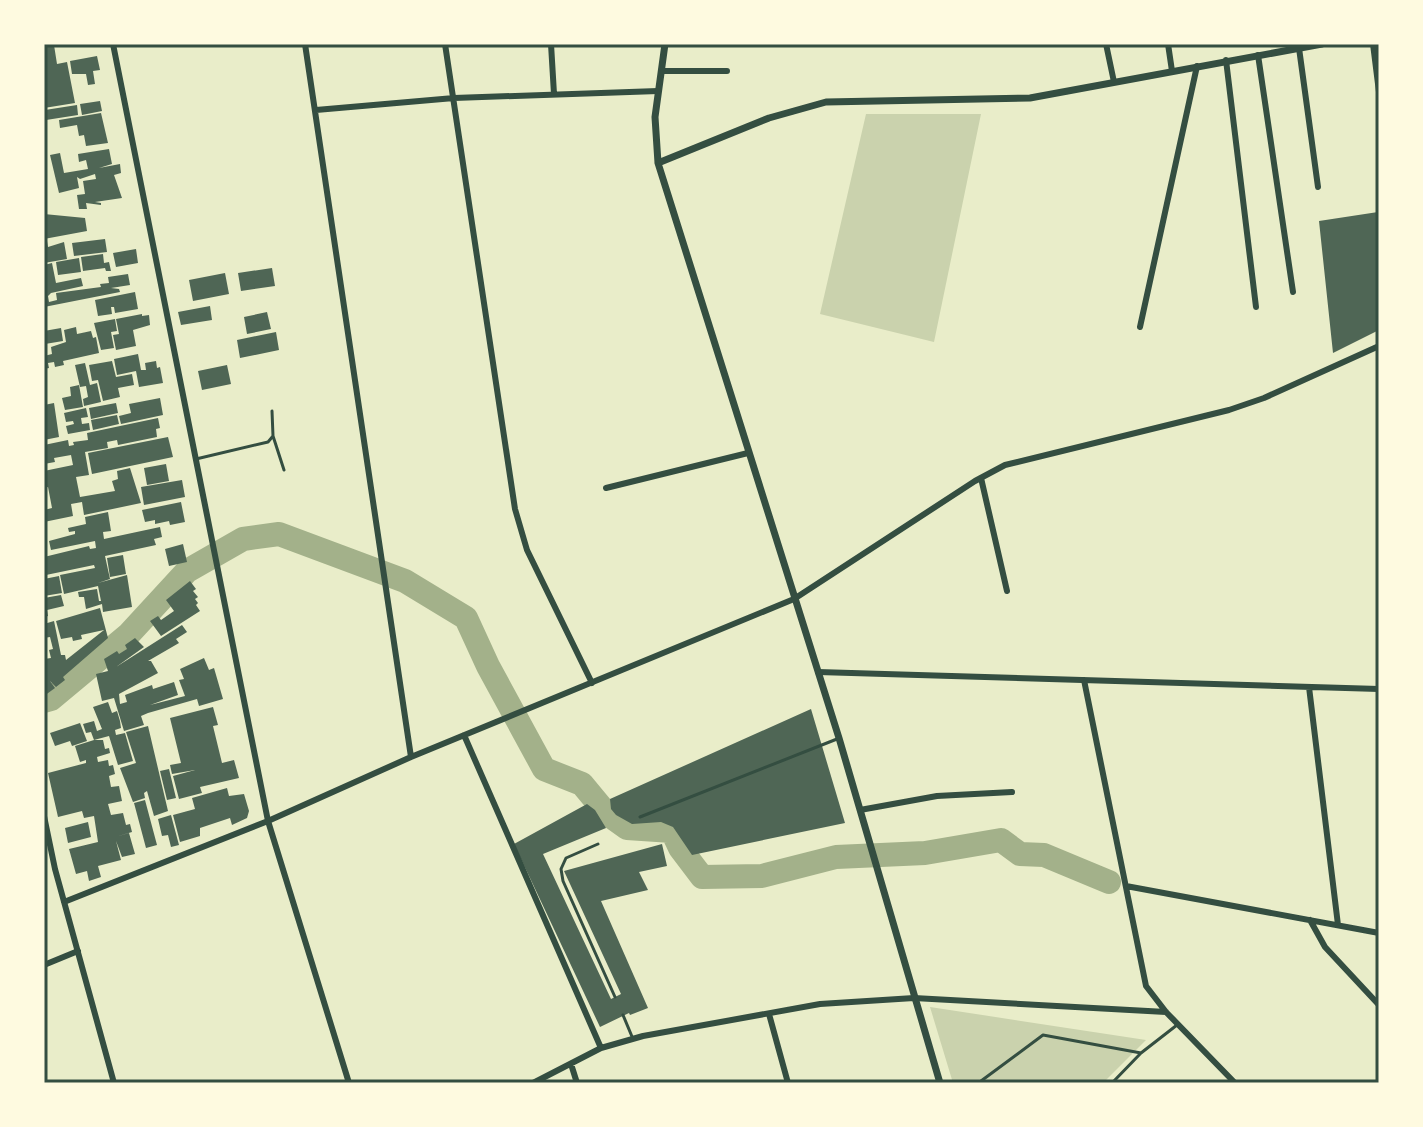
<svg xmlns="http://www.w3.org/2000/svg" width="1423" height="1127" font-family="Karla,sans-serif">
	<rect width="100%" height="100%" fill="#e9edc9"/>
	<path fill="#cad2ad" d="M866 114H981L934 342 820 314Z
		M930 1007 1146 1040 1103 1083H953Z"/>
	<g fill="none" stroke-linecap="round" stroke-linejoin="round">
		<path stroke="#a3b18a" stroke-width="24" d="M44 701 51 699 129 634 187 571 243 539 279 534 405 581 466 618 488 666 544 769 582 784 606 813 627 828 672 831 680 848 702 877 762 876 836 857 925 853 1001 840 1020 854 1044 855 1109 882"/>
	</g>
	<path fill="#4f6655" d="M54 45 57 64 67 62 75 103 44 108V46Z
		M97 56 100 70 93 71 95 84 88 85 86 74H72L70 61Z
		M100 101 102 111 82 115 80 104Z
		M77 105 78 115 46 120 45 110Z
		M101 113 108 143 86 146 84 135 79 136 77 125 60 128 59 120Z
		M109 149 112 164 99 168 120 164 121 173 114 175 122 198 95 202 101 203V205L86 203 87 209H79L77 195 85 194 83 181 96 179 95 174 80 179 77 177 79 188 59 193 50 155 60 153 64 173 88 169 86 160 79 162 78 154Z
		M1378 212 1379 330 1333 353 1319 221Z
		M44 214 85 218 87 231 44 239Z
		M105 239 107 252 74 256 72 243Z
		M44 241H47L48 247 64 242 67 259 44 263Z
		M136 249 138 263 116 267 113 253Z
		M103 254 104 263 109 262 111 271H106L105 268 83 271 81 257Z
		M79 258 81 272 58 275 56 262Z
		M52 263 56 283 81 278 83 286 51 293 48 296 49 302 57 300 56 293 101 287 100 284 109 283 108 277 128 274 130 285 111 288 119 289 120 292 44 307V265Z
		M272 268 275 286 241 291 238 273Z
		M225 273 229 294 193 301 189 280Z
		M135 292 138 309 115 313 114 307H111L112 314 98 316 95 300Z
		M210 306 212 320 181 325 178 312Z
		M267 312 271 329 247 334 244 317Z
		M142 314V316L149 315 150 325 133 330 136 346 116 350 113 335 119 334 116 319Z
		M115 319 117 331 111 332 114 348 101 350 94 323Z
		M76 327 77 334 91 331 93 338 96 337 99 353 63 361 64 365 55 367 54 362 48 363 49 368 44 369V356L52 354 51 347 66 342 64 330Z
		M61 328 63 341 45 344 44 331Z
		M276 332 279 350 240 358 237 340Z
		M138 354 141 370H146L145 363 156 361 157 368 160 367 163 383 139 387 136 371 117 375 114 359Z
		M112 361 116 377 132 374 134 385 118 388 120 397 103 401 98 380 92 381 89 365Z
		M85 363 90 385 97 383 101 402 84 406 83 399 88 397 86 386 80 387 75 365Z
		M227 365 231 384 202 390 198 371Z
		M79 385 83 407 65 410 62 398 71 396 70 387Z
		M160 398 163 415 121 424 119 416 131 413 129 404Z
		M54 403 59 437 44 440V405Z
		M116 403 118 413 91 419 89 408Z
		M86 408 88 417 81 418 82 424 89 423 90 430 68 434 66 426 74 424 73 421 66 422 64 413Z
		M117 415 119 424 93 430 91 420Z
		M158 418 160 428 156 429 157 437 118 445 117 440 107 442 108 448 85 452 89 475 76 477 80 497 115 491 112 481 118 479 117 471 130 468 141 503 84 515 82 502 71 504 73 516 44 522V510L52 508 48 487 44 488V471L73 465 71 455 54 458 55 462 44 464V445L68 440 69 446 74 445 73 442 88 440 87 433Z
		M168 437 173 457 92 474 88 453Z
		M166 464 169 481 147 485 144 468Z
		M182 480 185 497 144 505 141 487Z
		M181 502 185 522 170 525 169 521 155 524V520L145 522 142 510Z
		M108 512 111 531 103 532 104 539 160 527 162 537 154 539 156 545 105 556 110 579 98 583 127 575 132 607 103 612 102 604 86 609 84 597H79L78 592 97 589 99 601H101L98 586 64 594 60 575 95 568 94 565 46 575 44 557 89 546 90 549 96 548 95 541 51 550 49 541 75 534V531L69 532 68 528 86 524 85 517Z
		M183 544 187 562 169 566 165 549Z
		M123 555 126 574 110 577 107 558Z
		M59 576 62 593 44 596V579Z
		M190 581 196 589 193 591 198 597 195 599 198 603 196 605 200 611 161 636 150 621 158 616 161 620 174 611 166 600Z
		M61 595 64 606 47 610 48 616 44 617V598Z
		M100 608 108 638 63 677 65 680 56 687 50 681 55 688 44 696V659L51 658 49 650 53 649 50 637 44 638V624L54 621 61 655H65L66 660 104 630 81 635 82 639 73 641 72 637 61 639 56 621Z
		M182 625 187 632 176 639 179 643 148 661H151L158 673 119 694 120 704 127 702 125 695 152 685 153 689 174 682 178 695 150 705 185 696 179 680 184 679 180 669 204 658 209 670 214 668 223 699 199 706 197 699 148 713 141 716 144 725 124 731 114 698 102 701 96 674 108 671 104 659 117 651 119 654 127 649 125 645 135 638 144 647 116 667Z
		M108 702 112 713 117 711 120 721 121 728 115 730 116 735 125 733 133 761 118 765 109 736 94 740 91 732 86 733 83 724 94 721 97 731 102 729 93 707Z
		M213 707 218 725 213 726 222 763 234 760 239 778 200 787 202 793 179 799 173 776 195 770 172 774 170 765 181 763 170 718Z
		M811 709 845 823 692 855 673 827 661 822 632 824 616 815 611 809 610 799Z
		M80 723 87 741 72 746 70 741 55 746 50 733Z
		M148 726 168 811 154 816 147 791 144 793 145 798 133 802 120 768 136 763 126 732Z
		M94 740H103L105 749 109 748 110 753 97 757 98 762 108 760 109 766 113 765 115 774 109 776 111 787 119 786 122 801 108 804 111 815 123 813 126 825 130 824 132 832 115 837 129 833 135 854 122 857 116 841 121 860 98 866 101 877 89 881 87 871 76 874 69 849 98 842 94 816 84 818 82 811 58 817 48 773 86 763V760L80 762 75 746Z
		M169 769 176 798 167 800 160 771Z
		M227 788 229 796 244 794 249 811 247 818 232 825 230 818 200 828V836L180 842 173 815 195 809 192 798Z
		M145 800 157 845 146 848 134 803Z
		M587 804 595 810 606 828 543 854 611 999 621 994 564 871 662 844 667 866 639 872 648 890 601 901 648 1008 630 1015 629 1013 600 1027 514 844Z
		M171 815 179 845 171 847 168 835 162 836 158 819Z
		M88 822 91 837 68 843 65 828Z"/>
	<g fill="none" stroke-linecap="round" stroke-linejoin="round">
		<path stroke="#344e41" stroke-width="3" d="M273 436 284 470
			M196 459 268 442 273 436 272 411
			M640 817 837 739
			M598 844 566 858 561 869 563 881 615 997
			M623 1015 633 1039
			M981 1081 1043 1035 1141 1053
			M1112 1083 1141 1053 1177 1025"/>
		<path stroke="#344e41" stroke-width="6" d="M113 44 268 821 349 1083
			M305 44 411 757
			M445 44 515 509 527 550 592 683
			M551 44 554 94
			M1106 44 1114 82
			M1168 44 1172 71
			M1373 44 1379 92
			M1299 48 1318 187
			M1258 55 1293 292
			M1226 60 1256 307
			M661 71H727
			M316 110 454 98 658 91
			M1140 327 1197 66
			M981 478 1007 591
			M606 488 748 453
			M818 672 1379 689
			M1084 680 1146 986 1166 1012 1235 1083
			M1309 687 1338 925
			M464 735 601 1048
			M860 810 937 796 1012 792
			M44 816 55 869 114 1083
			M1126 886 1379 933
			M64 902 268 821 411 757 794 599 975 481 1005 465 1229 410 1264 398 1379 346
			M1310 920 1325 947 1379 1005
			M44 965 78 951
			M769 1014 788 1083
			M571 1064 577 1083
			M533 1083 601 1048 643 1036 820 1004 914 998 1166 1012"/>
		<path stroke="#344e41" stroke-width="7" d="M665 44 655 117 658 163 839 738 940 1083
			M658 163 769 118 826 102 1030 98 1322 44"/>
	</g>
	<rect width="1423" height="1127" fill="none" stroke="#fefae0" stroke-width="92"/>
	<rect x="46" y="46" width="1331" height="1035" fill="none" stroke="#344e41" stroke-width="3"/>
</svg>
